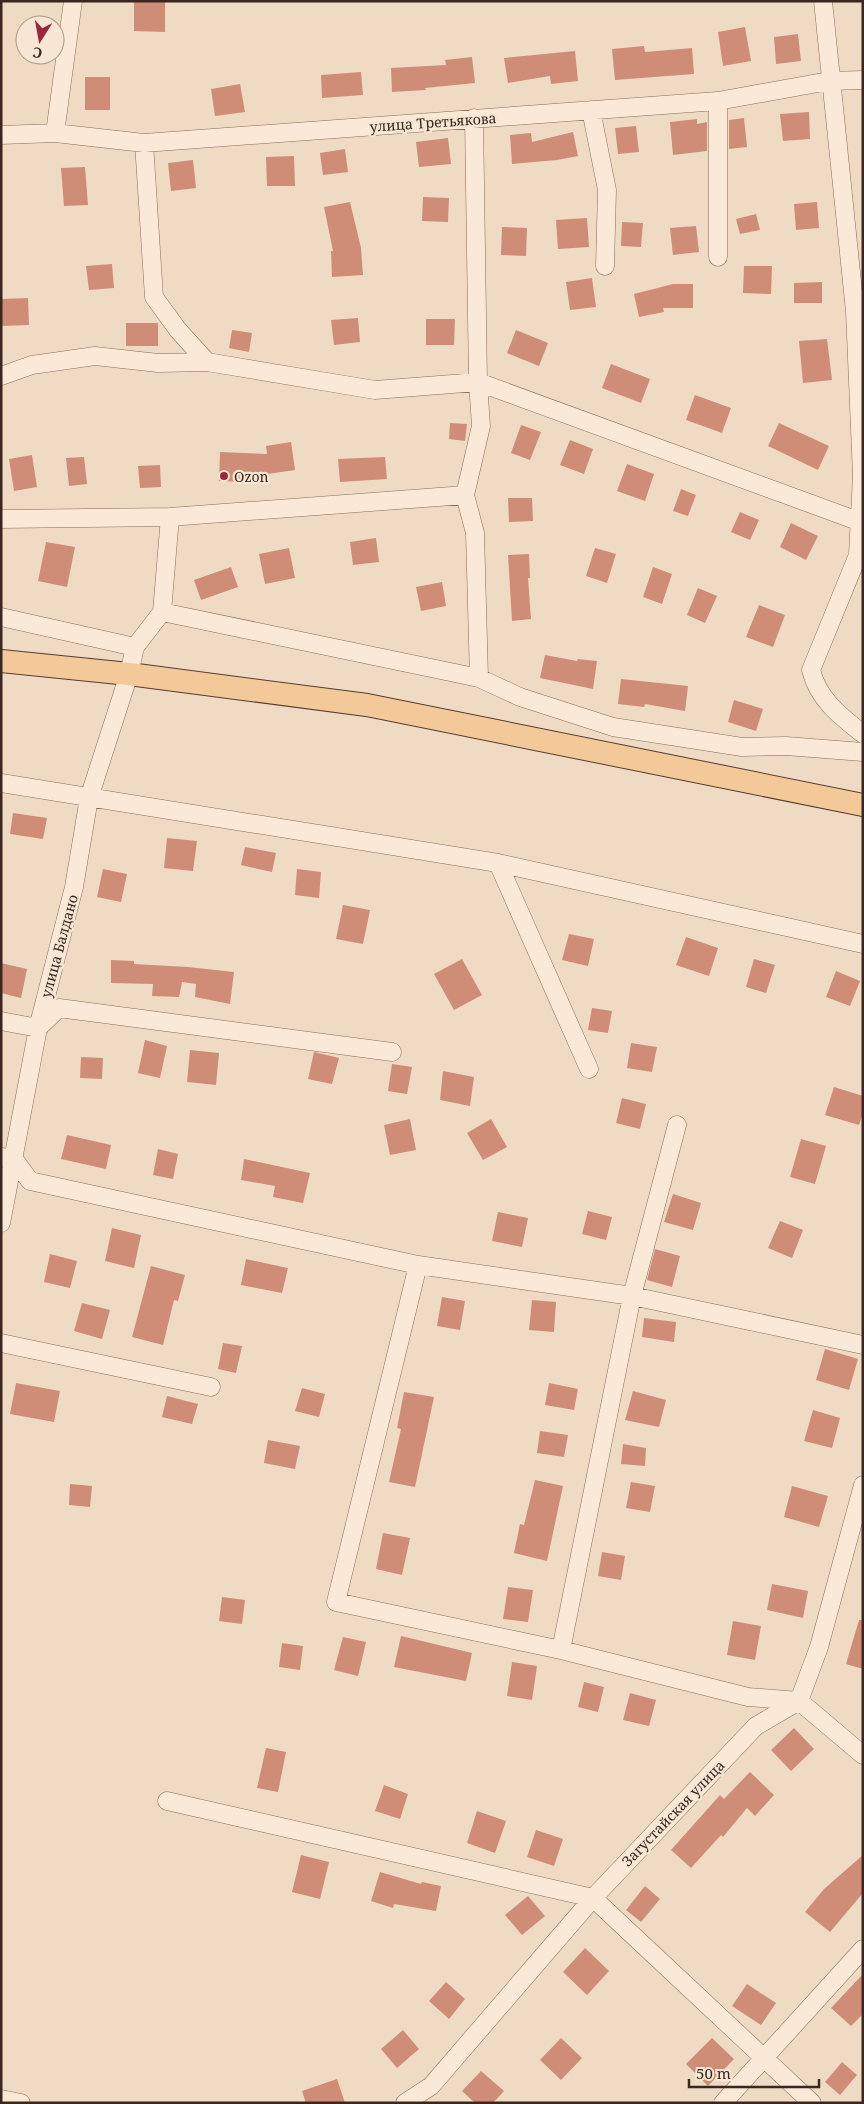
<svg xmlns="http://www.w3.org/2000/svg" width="864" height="2104" font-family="'Noto Serif',serif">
	<rect width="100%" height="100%" fill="#efdbc3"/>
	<path fill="#cf8d78" d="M134 2H165V32L134 31Z
		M745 27 751 61 723 66 718 32Z
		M798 34 801 61 776 64 774 37Z
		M644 46 645 52 692 48 694 74 615 80 612 49Z
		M575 51 578 81 551 84 550 76 508 83 504 58Z
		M472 57 475 83 425 88 426 90 392 92 391 68 446 65 445 60Z
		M361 72 363 95 322 98 321 75Z
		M85 77H110V110H85Z
		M240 84 245 112 215 116 211 89Z
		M809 112 810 139 783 141 780 114Z
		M744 118 747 147 729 149V120Z
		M697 119V124L707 122V151L673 155 670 122Z
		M636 126 639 152 618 154 615 128Z
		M573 132 578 156 557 160 512 164 510 135 531 133 532 142Z
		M448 138 451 164 419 167 416 142Z
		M345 149 348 172 323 175 320 153Z
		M294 156 295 186H267L266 157Z
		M193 160 196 188 171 191 168 163Z
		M85 167 88 205 64 206 61 168Z
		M423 197 449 198 448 222 422 221Z
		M350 202 361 248 363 275 332 277 331 251H333L324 207Z
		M817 202 819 228 796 230 794 204Z
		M756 214 760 230 740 234 736 219Z
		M587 218 589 247 558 249 556 220Z
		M622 222 643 223 641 247 621 246Z
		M696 226 699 252 673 255 670 228Z
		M502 227 527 228 526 256 501 255Z
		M112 264 114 288 89 290 86 266Z
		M744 266H772L771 294 743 293Z
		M592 278 596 307 570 310 566 282Z
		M822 282V303H794V283Z
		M673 284H693V308H663L664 312 639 317 634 294Z
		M28 298 29 325 1 326V299Z
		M358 318 360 342 334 345 331 320Z
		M426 319H455L454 345H426Z
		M126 323H158V346H126Z
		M232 330 252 333 249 352 229 348Z
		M516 330 548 343 539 366 507 353Z
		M827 339 832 380 803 383 799 341Z
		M611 364 650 379 641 403 602 388Z
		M695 395 731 408 722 433 686 420Z
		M450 423 467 424 465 441 449 439Z
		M779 423 829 446 818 470 768 446Z
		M521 425 541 432 530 460 511 453Z
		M570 440 593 449 584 474 560 465Z
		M291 442 295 470 248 477V482L219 481 220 452 267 454 266 446Z
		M32 455 37 487 14 491 9 459Z
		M84 457 87 484 69 486 66 458Z
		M385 457 387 479 340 482 338 459Z
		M627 464 654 474 645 501 617 491Z
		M160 465 161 487 140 488 138 466Z
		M681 489 696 495 688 516 673 511Z
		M508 498H532L533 521 509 522Z
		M740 512 759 520 750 540 731 532Z
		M791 523 818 536 806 560 780 547Z
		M376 538 379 562 353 565 350 542Z
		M46 542 75 547 67 587 38 581Z
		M289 548 295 578 265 584 259 554Z
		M595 548 616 554 607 583 586 576Z
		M529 554 530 578H528L531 619 512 621 508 555Z
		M231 567 238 587 201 600 194 580Z
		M653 567 672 574 662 604 643 597Z
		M442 582 446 606 421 611 416 587Z
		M698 588 717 596 705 623 687 615Z
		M759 605 785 615 773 647 746 637Z
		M545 655 577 661 578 659 597 661 593 689 540 678Z
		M621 679 688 686 685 711 645 704 644 707 618 704Z
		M734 700 763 709 756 731 728 722Z
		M13 813 47 818 43 839 10 834Z
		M167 838 197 841 193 871 164 868Z
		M245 847 276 853 272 872 241 865Z
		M103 869 127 874 121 902 97 897Z
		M297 869 321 872 319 898 295 895Z
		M343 905 370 910 363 944 336 939Z
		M569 934 594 939 588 966 562 960Z
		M686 937 718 948 709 976 676 965Z
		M462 959 482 995 454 1010 434 974Z
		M754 959 775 965 766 993 746 987Z
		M111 960 134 961V964L188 967 234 972 230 1004 195 997 196 984 182 982 179 997 152 996 153 984 111 983Z
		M1 963 27 969 21 998 1 993Z
		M836 971 860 981 850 1006 826 997Z
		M592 1008 612 1011 608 1033 588 1030Z
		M145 1040 167 1046 160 1078 138 1073Z
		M631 1043 657 1047 652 1072 627 1068Z
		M190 1050 219 1053 216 1085 187 1082Z
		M314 1052 339 1058 332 1084 308 1079Z
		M81 1057 103 1058 102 1079 80 1078Z
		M392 1064 412 1067 407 1094 388 1091Z
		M443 1071 474 1077 470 1106 440 1100Z
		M834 1087 863 1096V1113L859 1125 825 1115Z
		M622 1098 646 1104 640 1129 616 1123Z
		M410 1119 416 1150 390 1155 384 1125Z
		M491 1119 507 1147 483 1160 467 1133Z
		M67 1135 111 1145 106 1169 61 1159Z
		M801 1139 826 1146 815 1184 790 1177Z
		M158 1149 178 1154 173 1179 153 1175Z
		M244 1159 310 1173 303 1203 273 1197 275 1186 241 1180Z
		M673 1194 701 1203 693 1230 664 1222Z
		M588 1211 612 1217 606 1240 582 1234Z
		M498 1212 528 1218 522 1247 492 1241Z
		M780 1221 803 1230 792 1258 768 1248Z
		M112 1228 141 1235 134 1268 105 1261Z
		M655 1249 680 1256 672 1287 647 1280Z
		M50 1254 77 1261 70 1288 44 1282Z
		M246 1259 288 1268 282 1293 241 1285Z
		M151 1266 185 1275 178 1301 174 1300 163 1345 132 1337Z
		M442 1297 465 1301 460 1330 437 1326Z
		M532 1300 556 1302 554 1332 529 1330Z
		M82 1303 110 1310 102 1339 74 1331Z
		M644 1318 676 1322 674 1342 642 1337Z
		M223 1343 242 1346 236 1373 218 1369Z
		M825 1349 858 1359 849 1390 816 1380Z
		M16 1383 60 1391 54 1422 10 1414Z
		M549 1383 578 1389 574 1410 545 1405Z
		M302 1388 325 1394 319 1417 295 1411Z
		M633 1391 666 1400 659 1427 625 1420Z
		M404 1392 434 1397 415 1487 389 1482 401 1429 397 1428Z
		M167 1396 198 1404 192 1424 162 1417Z
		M813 1410 840 1418 832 1448 804 1441Z
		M540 1431 568 1435 564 1457 537 1453Z
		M268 1440 300 1446 295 1469 264 1463Z
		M623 1444 646 1448 645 1466 621 1464Z
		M535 1480 563 1486 547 1561 514 1553 520 1524 524 1525Z
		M631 1482 655 1486 650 1512 626 1508Z
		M70 1484 92 1486 90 1507 69 1505Z
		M792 1486 828 1496 819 1527 784 1517Z
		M383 1533 410 1538 402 1575 376 1569Z
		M602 1552 625 1556 621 1580 598 1576Z
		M772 1584 808 1591 803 1618 767 1610Z
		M508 1587 533 1590 528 1622 503 1619Z
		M222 1597 245 1600 242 1624 219 1621Z
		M859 1620H863V1669L846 1664Z
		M733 1621 761 1626 755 1660 727 1655Z
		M401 1636 472 1653 466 1681 394 1667Z
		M343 1637 366 1642 358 1676 334 1670Z
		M282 1643 303 1646 300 1670 279 1667Z
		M512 1662 537 1666 532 1700 507 1696Z
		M584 1682 604 1687 598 1712 578 1707Z
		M630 1693 656 1700 649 1726 623 1720Z
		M794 1728 814 1749 791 1771 771 1750Z
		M266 1748 286 1752 278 1792 257 1788Z
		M750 1772 774 1795 755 1816 747 1808 723 1837 721 1835 691 1868 671 1850 720 1795 724 1799Z
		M384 1785 408 1794 400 1819 375 1811Z
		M477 1811 506 1821 495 1853 467 1843Z
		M536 1830 563 1839 554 1866 527 1857Z
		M301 1855 329 1862 320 1899 292 1892Z
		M863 1855V1893L830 1932 805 1912 824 1889Z
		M380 1872 421 1884 422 1882 441 1886 436 1911 394 1904 393 1908 371 1901Z
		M645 1886 660 1899 641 1922 626 1910Z
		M528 1896 545 1916 522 1935 505 1915Z
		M585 1948 609 1971 587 1995 563 1972Z
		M863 1974V2014L851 2026 831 2008Z
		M446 1982 465 1999 449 2019 429 2001Z
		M747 1984 776 2003 761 2025 732 2006Z
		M403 2030 419 2049 397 2068 381 2049Z
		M561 2038 582 2058 561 2080 540 2060Z
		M712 2038 734 2059 708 2086 686 2064Z
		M842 2062 857 2075 840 2095 825 2082Z
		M481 2071 504 2091 493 2103H475L462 2091Z
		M337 2079 345 2103H306L302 2091Z"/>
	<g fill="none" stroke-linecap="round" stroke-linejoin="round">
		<g stroke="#8a6b59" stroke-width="19">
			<path id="minor" d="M823 1 855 311 862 476 858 555 811 670C818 699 840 716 863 734
				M718 101V257
				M591 110 607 190 605 266
				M55 133 73 1
				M1 135 55 133 144 143 718 101 829 81 863 80
				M144 143 154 297 178 330 207 362
				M1 376 32 365 95 356 158 363 207 362 375 390 478 382 858 521
				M170 517 465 495 481 426 478 382 474 118
				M1 519 170 517 162 612 135 647
				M162 612 479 678 475 533 465 495
				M1 617 135 647 129 674 89 798 74 887 38 1028 1 1223
				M479 678 520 697 613 727 742 747 786 746 863 752
				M1 783 498 863 863 944
				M498 863 589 1069
				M1 1021 38 1028 59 1008 392 1052
				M1 1157 14 1159 30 1181 418 1265 632 1296 863 1345
				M418 1265 336 1602 561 1650 748 1697 799 1701 863 1755
				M1 1343 211 1387
				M561 1650 632 1296 677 1125
				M167 1801 593 1898 812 2103
				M1 2099 21 2103
				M405 2103 431 2086 593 1898 756 1726 799 1701 819 1647 863 1485
				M723 2103 863 1949"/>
		</g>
		<g stroke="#583a2e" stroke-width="24">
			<path id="major" d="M1 661 129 674 367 705 863 805"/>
		</g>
		<use href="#minor" stroke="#fae9d7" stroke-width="18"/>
		<use href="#major" stroke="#f3c99a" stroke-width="22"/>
	</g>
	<circle fill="#9b273c" stroke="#f6e6d3" stroke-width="2" cx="224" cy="476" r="5"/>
	<g text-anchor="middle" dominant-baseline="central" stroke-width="4.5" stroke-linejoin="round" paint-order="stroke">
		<g font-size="14" fill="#3a271e" stroke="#f6e6d3">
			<text transform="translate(433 122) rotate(-4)">улица Третьякова</text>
			<text transform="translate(59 946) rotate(-75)">улица Балдано</text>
			<text transform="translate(673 1813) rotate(-46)">Загустайская улица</text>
		</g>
		<g font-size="14" fill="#3a271e" stroke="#f6e6d3" text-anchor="start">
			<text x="234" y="476">Ozon</text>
		</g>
	</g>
	<rect width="864" height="2104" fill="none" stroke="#3a271e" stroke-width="5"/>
	<g transform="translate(40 40) rotate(191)"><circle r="24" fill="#f6e6d3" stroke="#ab9a8b"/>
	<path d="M0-4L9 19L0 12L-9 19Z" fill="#9b273c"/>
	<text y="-8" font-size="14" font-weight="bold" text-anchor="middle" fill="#3a271e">С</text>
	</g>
	<path d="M689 2079v8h130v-8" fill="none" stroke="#3a271e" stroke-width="2.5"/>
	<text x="696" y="2079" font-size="15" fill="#3a271e" stroke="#f6e6d3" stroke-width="4" paint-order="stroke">50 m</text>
</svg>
